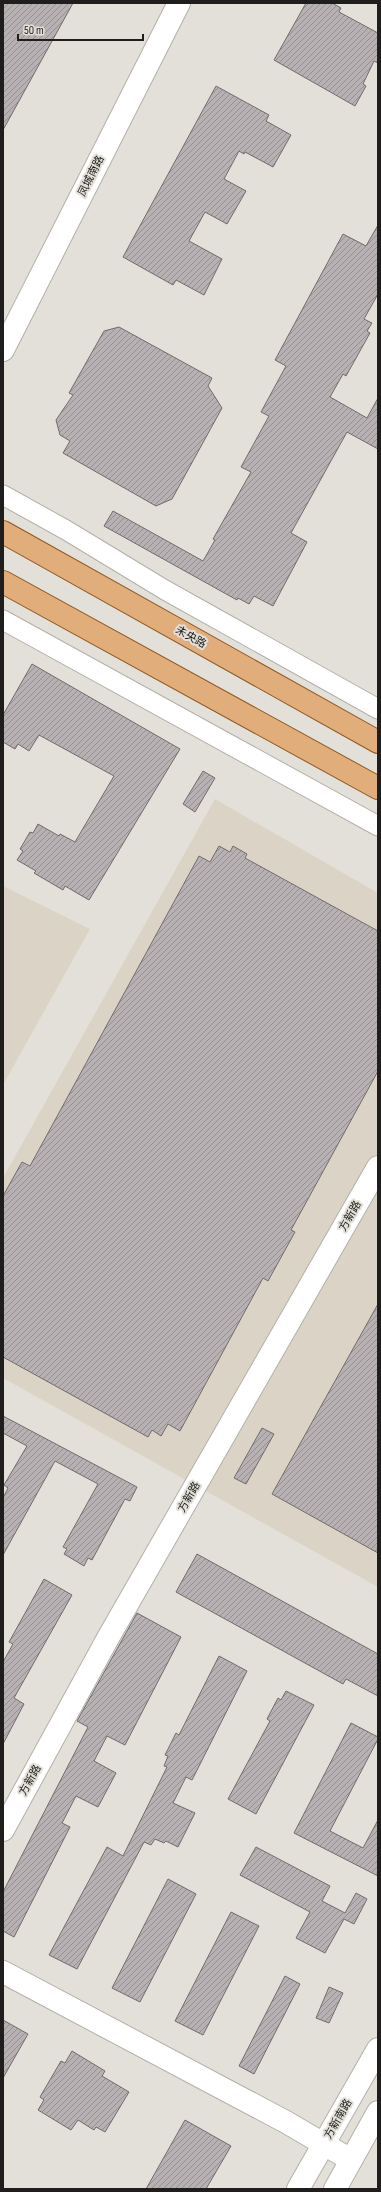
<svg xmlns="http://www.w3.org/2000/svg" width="381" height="2192" font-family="'Sofia Sans Condensed','Noto Sans SC',sans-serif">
	<defs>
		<pattern id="building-hatch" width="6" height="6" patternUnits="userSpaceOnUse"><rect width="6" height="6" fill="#b8b1b4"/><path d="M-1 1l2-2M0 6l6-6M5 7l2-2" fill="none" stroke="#958f92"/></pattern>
	</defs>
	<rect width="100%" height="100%" fill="#e3e0d9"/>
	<path fill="#dbd4c6" d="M215 799 378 893V1587L3 1378V1178Z
		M3 886 90 929 3 1085Z"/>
	<path fill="url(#building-hatch)" stroke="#726b6e" d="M3 3H73L3 130Z
		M306 3H332L341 8 339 12 378 33V63L374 61 363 84 366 86 355 106 274 60Z
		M216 86 269 115 266 121 291 135 273 167 245 152 244 154 239 151 224 179 246 191 227 224 205 212 189 241 222 259 204 295 176 280 173 285 123 257Z
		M378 225V294L364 319 372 323 367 331 370 333 346 376 343 374 330 397 367 418 378 398V449L347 432 291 533 307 542 273 606 254 596 249 604 238 598 237 600 104 526 113 511 203 561 215 540 213 539 251 472 241 467 269 416 261 412 286 366 275 360 343 234 366 246Z
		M119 327 212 378 208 386 222 408 172 499 156 506 63 453 70 441 60 435 56 420 73 395 69 393 104 331Z
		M32 664 180 749 89 900 65 886 63 890 34 873 36 871 17 860 23 851 20 849 30 832 33 833 38 824 59 836 60 834 75 842 114 776 39 735 29 751 18 744 15 749 3 742V715Z
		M203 771 215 778 195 812 183 804Z
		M219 846 230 852 233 846 247 854 245 858 378 931V1071L291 1230 295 1232 268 1281 263 1278 180 1431 168 1424 161 1436 152 1430 148 1437 3 1357V1196L22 1162 30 1166 199 856 210 862Z
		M378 1304V1553L272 1494Z
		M3 1416 137 1487 130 1501 125 1499 92 1560 88 1558 84 1566 64 1554 67 1549 63 1547 98 1484 55 1461 3 1555V1498L8 1488 4 1485 27 1446 3 1433Z
		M262 1428 274 1434 246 1484 234 1478Z
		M197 1554 378 1654V1696L346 1679 343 1684 176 1592Z
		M44 1579 72 1595 14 1698 24 1704 3 1744V1662L13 1644 9 1642Z
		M137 1613 181 1637 125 1745 107 1736 94 1761 116 1773 98 1807 76 1796 62 1823 70 1827 14 1937 3 1931V1892L88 1727 77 1721Z
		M219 1656 247 1671 192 1780 186 1777 173 1803 195 1813 178 1847 166 1841 164 1843 155 1839 151 1845 144 1842 77 1969 49 1955 107 1847 123 1856 167 1767 164 1766 168 1756 165 1755 176 1733 179 1735Z
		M286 1691 314 1705 256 1814 228 1799 270 1721 267 1719 278 1698 281 1700Z
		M351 1723 378 1737V1739L330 1831 363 1848 378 1820V1876L294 1833Z
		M256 1847 330 1886 322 1901 345 1913 356 1893 367 1899 354 1924 344 1919 325 1953 296 1938 310 1912 240 1875Z
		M168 1879 196 1894 140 2002 112 1988Z
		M231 1912 259 1926 203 2035 175 2021Z
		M285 1976 300 1984 254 2074 239 2066Z
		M329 1987 343 1993 329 2023 316 2018Z
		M3 2020 28 2034 3 2078Z
		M72 2051 105 2071 102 2076 129 2092 105 2132 96 2127 94 2130 78 2120 71 2130 38 2110 44 2100 40 2097 61 2061 65 2063Z
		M185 2120 231 2146 206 2189H146Z"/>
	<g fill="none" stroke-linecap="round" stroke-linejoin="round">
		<g stroke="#b3b0a9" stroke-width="21">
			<path id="minor" d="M3 495 66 530 165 590 378 709
				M3 620 378 826"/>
		</g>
		<g stroke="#b3b0a9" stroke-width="24">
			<path id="tertiary" d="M3 350 179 3
				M3 1830 108 1638 378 1167
				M3 1972 286 2122 351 2160"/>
		</g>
		<g stroke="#b3b0a9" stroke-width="24">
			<path id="secondary" d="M298 2189 378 2049
				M335 2189 378 2112"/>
		</g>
		<g stroke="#8f5721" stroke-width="24">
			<path id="primary" d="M3 532 378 742
				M3 582 378 788"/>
		</g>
		<use href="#minor" stroke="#fff" stroke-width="19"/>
		<use href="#tertiary" stroke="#fff" stroke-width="22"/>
		<use href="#secondary" stroke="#fff" stroke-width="22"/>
		<use href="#primary" stroke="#e0ad7b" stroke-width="22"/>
	</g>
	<g text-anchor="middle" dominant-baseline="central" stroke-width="4" stroke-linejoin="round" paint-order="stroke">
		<g font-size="11" fill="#1f1e1c" stroke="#e3e0d9">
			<text transform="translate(91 176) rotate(-63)">凤城南路</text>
			<text transform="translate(191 637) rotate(29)">未央路</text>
			<text transform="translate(350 1216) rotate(-60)">方新路</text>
			<text transform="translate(189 1497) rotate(-60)">方新路</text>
			<text transform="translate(30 1780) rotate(-61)">方新路</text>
			<text transform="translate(338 2119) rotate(-60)">方新南路</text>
		</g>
	</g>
	<rect width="381" height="2192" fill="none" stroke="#1f1e1c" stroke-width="8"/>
	<path d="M18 34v6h125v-6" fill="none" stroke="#1f1e1c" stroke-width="2"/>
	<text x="24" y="34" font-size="12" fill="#1f1e1c" stroke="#e3e0d9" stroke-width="3" paint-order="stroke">50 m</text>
</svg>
